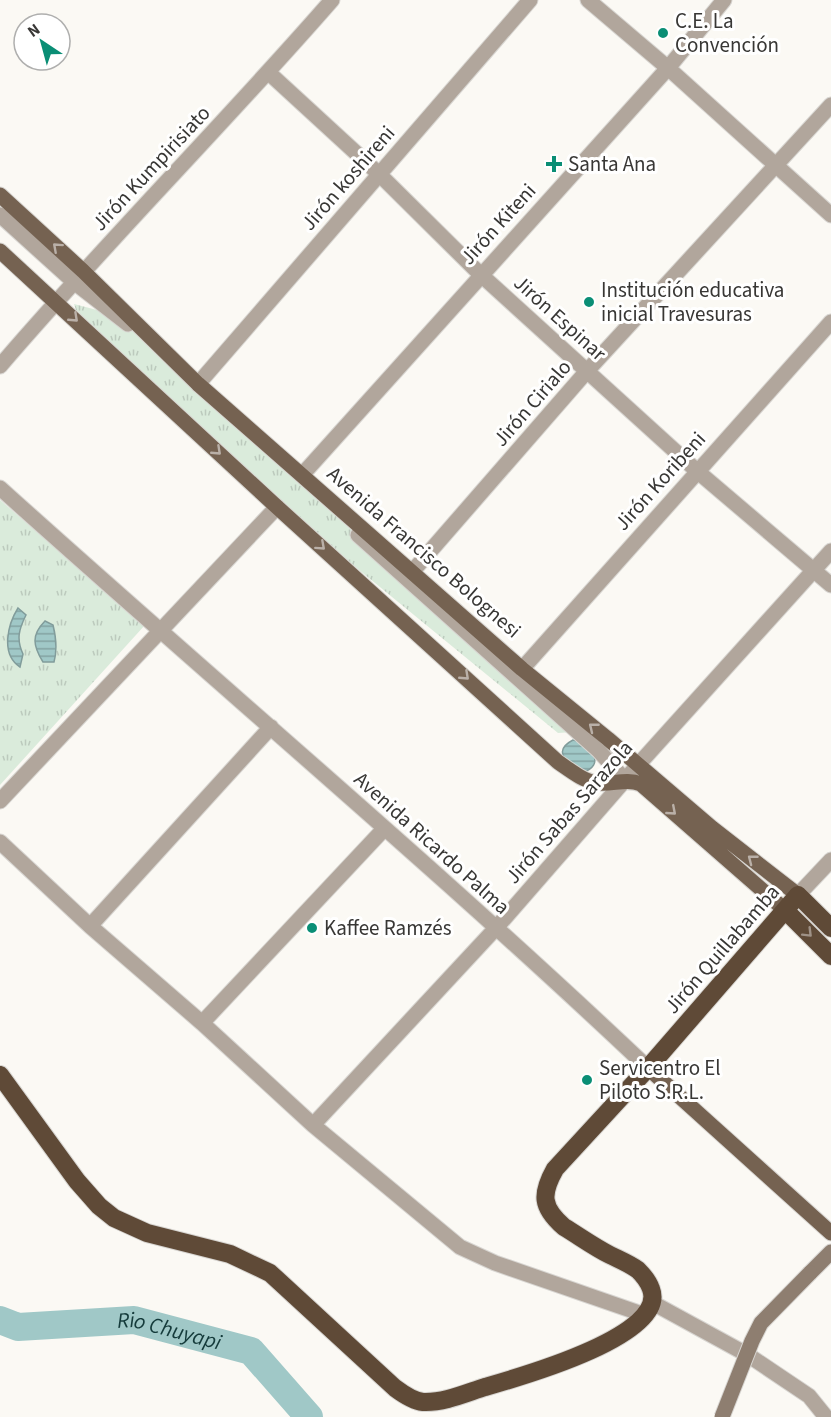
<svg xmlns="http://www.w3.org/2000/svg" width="831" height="1417" font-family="'Source Sans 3',sans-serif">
	<defs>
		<pattern id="park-tufts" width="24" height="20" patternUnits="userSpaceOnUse" patternTransform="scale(1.5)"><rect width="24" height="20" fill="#daebdb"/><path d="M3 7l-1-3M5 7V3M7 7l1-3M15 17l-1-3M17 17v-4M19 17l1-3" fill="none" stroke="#bccabd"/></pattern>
		<pattern id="water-rules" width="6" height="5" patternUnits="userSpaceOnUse" patternTransform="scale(1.5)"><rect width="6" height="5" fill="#a0c8c7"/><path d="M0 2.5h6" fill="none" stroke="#83a3a2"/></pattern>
	</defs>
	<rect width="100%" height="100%" fill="#fbf9f4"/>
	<path fill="url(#park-tufts)" d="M74 304 120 316 573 732 558 733 175 419 83 331Z
		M0 500 145 625 0 785Z"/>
	<path fill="url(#water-rules)" stroke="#819c9b" stroke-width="1.5" d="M18 608 26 615C19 629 16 639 23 654L20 667C0 654 8 624 18 608Z
		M45 621 53 625C56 637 57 651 54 662H43C33 646 31 635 45 621Z
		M573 740C590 742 608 766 581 773 570 763 550 752 573 740Z"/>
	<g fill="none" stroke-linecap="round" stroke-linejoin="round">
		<path stroke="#a0c8c7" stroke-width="28" id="s1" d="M0 1320 18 1327 134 1320 251 1351 309 1417"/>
		<g stroke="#d8d6d2" stroke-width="17">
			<path id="street" d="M588 0 668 68 831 215
				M269 73 379 174 480 274 697 471 831 585
				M0 215 74 282 128 324
				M0 366C107 241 224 124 332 0
				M198 384 530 0
				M302 475 668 68 724 0
				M0 488C215 682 438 869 648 1068
				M358 535 599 751 625 780
				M412 572 587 371 831 105
				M522 669 831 322
				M0 801 277 507
				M0 842 90 926 202 1023 313 1125 460 1247 495 1263 645 1315
				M798 895 831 860
				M90 926 271 727
				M202 1023 384 829
				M313 1125 496 928 638 765 831 551
				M651 1302 748 1355 809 1396 826 1417"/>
		</g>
		<g stroke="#d8d6d2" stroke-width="17">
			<path id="secondary" d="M810 1273 831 1252"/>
		</g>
		<g stroke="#d8d6d2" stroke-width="17">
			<path id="primary" d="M0 195 83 271 198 384 522 669 608 739 712 828 798 895
				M0 251 277 507 558 762C570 770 583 781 597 783 613 785 625 778 641 784L785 910
				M648 1068 831 1233"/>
		</g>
		<g stroke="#d8d6d2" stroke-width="20">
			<path id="highway" d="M785 910 831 956
				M0 1075 77 1181 99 1206 114 1218 147 1233 230 1254 270 1273 395 1388C403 1394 413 1401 423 1402 444 1403 466 1393 485 1387 516 1378 669 1336 651 1289 649 1283 643 1275 638 1270 630 1264 620 1260 610 1255 594 1247 579 1236 564 1227 541 1207 541 1194 555 1169L648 1068 798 895 831 928"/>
		</g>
		<use href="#street" stroke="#b1a69c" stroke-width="15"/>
		<use href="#secondary" stroke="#8e7e70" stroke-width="15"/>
		<use href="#primary" stroke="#756251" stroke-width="15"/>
		<use href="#highway" stroke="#5f4a37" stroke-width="18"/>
		<g stroke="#d8d6d2" stroke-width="17" stroke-linecap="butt">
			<path id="secondary-bridge" d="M722 1417 752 1341 761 1323 810 1273"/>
		</g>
		<use href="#secondary-bridge" stroke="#8e7e70" stroke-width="15"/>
	</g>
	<defs><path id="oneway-chevron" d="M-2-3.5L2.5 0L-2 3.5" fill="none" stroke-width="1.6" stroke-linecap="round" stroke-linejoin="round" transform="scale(1.5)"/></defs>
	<g stroke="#bab0a8">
		<use href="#oneway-chevron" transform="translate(57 247) rotate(-138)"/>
		<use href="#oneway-chevron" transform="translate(74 318) rotate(43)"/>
		<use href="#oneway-chevron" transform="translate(217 451) rotate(43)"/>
		<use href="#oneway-chevron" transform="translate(321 546) rotate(42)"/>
		<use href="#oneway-chevron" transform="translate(465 676) rotate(43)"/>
		<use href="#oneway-chevron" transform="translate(593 727) rotate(-141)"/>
		<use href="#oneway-chevron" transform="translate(672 811) rotate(41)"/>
		<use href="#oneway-chevron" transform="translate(752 859) rotate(-142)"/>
	</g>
	<use stroke="#9f9287" href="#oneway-chevron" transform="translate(808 933) rotate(45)"/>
	<g fill="#0a8e75" stroke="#fff" stroke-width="2">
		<circle cx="663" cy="33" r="6"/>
		<path d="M551 155h6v6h6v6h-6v6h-6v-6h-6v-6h6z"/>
		<circle cx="589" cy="302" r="6"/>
		<circle cx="312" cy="928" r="6"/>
		<circle cx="587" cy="1080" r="6"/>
	</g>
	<g text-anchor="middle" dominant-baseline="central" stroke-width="6" stroke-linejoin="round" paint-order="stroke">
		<g font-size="21" fill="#383735" stroke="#fff" text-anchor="start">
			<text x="675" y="21">C.E. La<tspan x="675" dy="24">Convención</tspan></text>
			<text x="568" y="164">Santa Ana</text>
			<text x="601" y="290">Institución educativa<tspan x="601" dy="24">inicial Travesuras</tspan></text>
			<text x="324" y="928">Kaffee Ramzés</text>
			<text x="599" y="1068">Servicentro El<tspan x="599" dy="24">Piloto S.R.L.</tspan></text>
		</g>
		<g font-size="21" fill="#383735" stroke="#fff">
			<text transform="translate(151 168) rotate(-47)">Jirón Kumpirisiato</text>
			<text transform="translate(348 178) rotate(-49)">Jirón koshireni</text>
			<text transform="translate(498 224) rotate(-48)">Jirón Kiteni</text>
			<text transform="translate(560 318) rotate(42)">Jirón Espinar</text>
			<text transform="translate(532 403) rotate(-49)">Jirón Cirialo</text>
			<text transform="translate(660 481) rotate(-48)">Jirón Koribeni</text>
			<text transform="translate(424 552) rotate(41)">Avenida Francisco Bolognesi</text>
			<text transform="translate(569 812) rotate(-49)">Jirón Sabas Sarazola</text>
			<text transform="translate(432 843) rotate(42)">Avenida Ricardo Palma</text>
			<text transform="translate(722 949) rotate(-49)">Jirón Quillabamba</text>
		</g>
		<g font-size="22" font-style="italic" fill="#153b3b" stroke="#fff">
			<text stroke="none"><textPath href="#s1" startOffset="172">Rio Chuyapi</textPath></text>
		</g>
	</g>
	<g transform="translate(42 42) rotate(324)"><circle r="28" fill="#ffffff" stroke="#afafae" stroke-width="1.5"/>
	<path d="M0-4.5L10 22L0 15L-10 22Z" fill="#0a8e75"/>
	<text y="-9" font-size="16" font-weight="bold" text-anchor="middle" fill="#383735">N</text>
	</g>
</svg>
